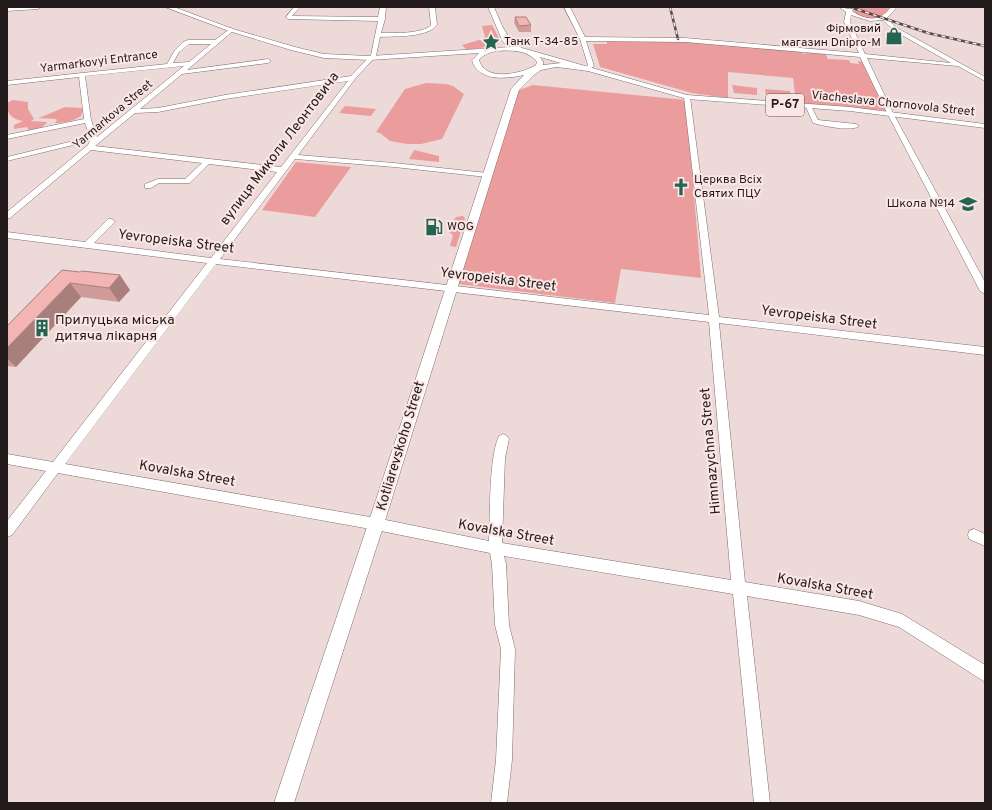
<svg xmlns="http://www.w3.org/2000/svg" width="992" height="810" font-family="Overpass,sans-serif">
	<rect width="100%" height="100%" fill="#edd9d8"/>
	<path fill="#eb9d9d" d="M857 7H890C888 10 884 15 881 17 874 21 858 17 853 12Z
		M492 25 499 38V43L493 46 467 50 462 45 482 39 485 37 482 26Z
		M607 40 686 41 799 51 804 54 810 52 825 53 828 59 849 60 850 63 859 64 858 61 864 62 887 111 802 104C793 99 795 88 793 78L728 72V98L692 93 600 67 593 44H607Z
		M426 83 446 84 453 86 464 94 442 139 421 144H407L390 141 380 133 376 132 405 89Z
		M533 85 686 100 701 278 621 269 615 303 458 284 519 90Z
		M732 85 757 88V95L734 93Z
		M765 89 790 91 791 98 766 96Z
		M13 100 28 102V109L34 119 31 121 47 122C43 129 36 129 29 131L27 127 14 129V125L23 121C12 119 7 115 7 103Z
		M345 106 376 109 371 116 339 113Z
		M65 107 82 108 83 110 81 116C73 121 65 123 55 123L57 120 56 119 39 118Z
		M414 150 439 156V162L409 159Z
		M296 162 351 167 315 217 262 210Z
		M463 216 465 218 456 247 450 246 453 235 449 232 453 221 456 217Z"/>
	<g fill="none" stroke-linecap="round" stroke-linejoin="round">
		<g stroke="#7f6d6d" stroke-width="1">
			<path id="minor" d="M7 7H41L38 9 7 11Z
				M294 7H300L292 16 378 17 380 7H386L385 19 381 33C392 33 424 34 431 25L429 7H435L437 25C427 38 395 36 380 37L376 56 355 79 298 155 394 163 487 173 491 175 487 177 394 167 295 159 220 259 709 315 684 97 687 95 690 97 719 317 985 347V355L719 323 745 582 859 601 902 614 985 665V682L899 627 859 615 747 596 770 803H754L733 594 504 556 506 564 509 625 515 649 512 760 507 803H491L496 760 501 649 495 625 492 564 490 553 376 530 58 473 12 535 7 537V521L46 471 7 464V454L53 462 207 263 7 238V232L85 242 108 219H111L115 221 114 223 94 243 211 258 277 172 209 164 190 183H159L151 188H145V184L158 179H185L202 163 91 150 10 218H7V212L88 145 90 141 7 161V157L90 137 85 123 7 139V135L84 119 79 77 7 85V81L167 64 175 50 183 42 188 40H215L231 28 233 29V31L187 70 268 59 271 61 268 63 182 74 140 109 158 108 225 95 351 76 371 55 378 21 288 19 286 17ZM189 44H211L189 62 173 63 179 52ZM184 66 97 137 91 120 85 76ZM348 81 281 167 95 146 135 113 158 112 225 99ZM216 264 709 322 731 580 502 543 505 458 509 439 507 436 503 434 499 436C489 456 490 515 489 541L376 518 65 464Z
				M564 7H570L585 37 685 38 859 53 844 22 846 12 839 7 849 9 850 7H856L852 11C867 21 880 22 891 7H897L887 18 897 28 985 77V81L958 66 867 58 893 113 985 282V294L980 291 887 113 860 57 685 42 586 41 594 66 587 71 584 69 588 65 580 39ZM851 15 870 21 883 20 893 30 951 63 865 54 850 22Z
				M807 106H811L818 120 856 124 859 126C852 132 823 126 813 123L806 107Z
				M974 529 985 534V546L969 539 968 535 969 531Z"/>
		</g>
		<g stroke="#7f6d6d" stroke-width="1">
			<path id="major" d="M165 7H174L233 29 295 47 324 54 370 56 511 47 503 42 488 7H494C501 23 506 40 522 48L687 95 850 107 985 124V128L850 111 687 99 588 71 565 68 556 67 541 70 534 75 519 90 384 524 294 803H274L368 524 511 89 524 75C506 79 478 82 472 60L479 53 370 60 324 58 291 50 229 31ZM498 51C511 50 528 50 537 62L536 65C521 74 485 82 479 60 484 54 490 52 498 51ZM540 57 561 63 543 65V62Z"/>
		</g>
		<use href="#minor" fill="#fff" fill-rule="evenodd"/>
		<use href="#major" fill="#fff" fill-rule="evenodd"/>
		<g stroke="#574c4c" stroke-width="2.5">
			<path id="rail" d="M670 7 678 39
				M850 7 928 33 985 46"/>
		</g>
		<use href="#rail" stroke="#fae6e5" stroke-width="1.5" stroke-dasharray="4" stroke-linecap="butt"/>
	</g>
	<path fill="#d09c9a" d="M515 17 531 25V32H519L514 23Z
		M62 270 130 290 119 302 81 297 16 367 7 366V326Z"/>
	<path fill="#a97f7d" d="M120 275 130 290 119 302 109 288Z
		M70 283 81 297 16 367 7 358V348Z"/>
	<path fill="#f2b5b3" stroke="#a97f7d" d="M515 17H526L531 25 519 26Z
		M62 270 80 272 82 271 120 275 109 288 70 283 7 348V326Z"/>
	<defs>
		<g id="shop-bare" transform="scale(1.38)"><path d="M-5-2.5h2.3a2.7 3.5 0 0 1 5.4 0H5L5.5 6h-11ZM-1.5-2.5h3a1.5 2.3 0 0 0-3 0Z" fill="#246451" stroke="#fae6e5" stroke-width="2.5" paint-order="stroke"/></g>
		<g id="sight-bare" transform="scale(1.38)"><path d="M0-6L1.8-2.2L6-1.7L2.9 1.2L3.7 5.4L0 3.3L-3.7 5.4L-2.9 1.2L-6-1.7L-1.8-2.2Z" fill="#246451" stroke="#fae6e5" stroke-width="2.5" paint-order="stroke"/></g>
		<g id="church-bare" transform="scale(1.38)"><path d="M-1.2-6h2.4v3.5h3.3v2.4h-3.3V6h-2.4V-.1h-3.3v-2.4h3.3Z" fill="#246451" stroke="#fae6e5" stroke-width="2.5" paint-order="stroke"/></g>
		<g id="school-bare" transform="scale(1.38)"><path d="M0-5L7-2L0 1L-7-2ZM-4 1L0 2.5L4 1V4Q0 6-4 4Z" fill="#246451" stroke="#fae6e5" stroke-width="2.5" paint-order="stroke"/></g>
		<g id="fuel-bare" transform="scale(1.38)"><path d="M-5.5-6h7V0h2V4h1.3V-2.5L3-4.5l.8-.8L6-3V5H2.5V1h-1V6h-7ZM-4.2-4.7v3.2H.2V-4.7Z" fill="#246451" stroke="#fae6e5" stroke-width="2.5" paint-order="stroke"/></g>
		<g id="building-bare" transform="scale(1.38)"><path d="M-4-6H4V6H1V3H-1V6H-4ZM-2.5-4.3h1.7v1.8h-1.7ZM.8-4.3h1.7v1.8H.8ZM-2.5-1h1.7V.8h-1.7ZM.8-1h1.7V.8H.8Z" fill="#246451" stroke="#fae6e5" stroke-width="2.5" paint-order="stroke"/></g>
	</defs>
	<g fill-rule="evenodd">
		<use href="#shop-bare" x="894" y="36"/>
		<use href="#sight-bare" x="491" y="42"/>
		<use href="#church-bare" x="681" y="187"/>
		<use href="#school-bare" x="968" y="204"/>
		<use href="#fuel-bare" x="434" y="227"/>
		<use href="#building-bare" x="42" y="328"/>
	</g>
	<g text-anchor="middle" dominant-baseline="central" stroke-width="4" stroke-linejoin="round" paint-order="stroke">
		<g font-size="12" fill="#231b1b" stroke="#fae6e5" text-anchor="start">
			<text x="881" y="29" text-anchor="end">Фірмовий<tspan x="881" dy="14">магазин Dnipro-M</tspan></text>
			<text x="504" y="42">Танк Т-34-85</text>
			<text x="694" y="180">Церква Всіх<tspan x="694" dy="14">Святих ПЦУ</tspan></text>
			<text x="955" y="204" text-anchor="end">Школа №14</text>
			<text x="447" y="227">WOG</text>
		</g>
		<g font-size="12" fill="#231b1b" stroke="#fae6e5">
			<text transform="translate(99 62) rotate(-7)">Yarmarkovyi Entrance</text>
			<text transform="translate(893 104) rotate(6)">Viacheslava Chornovola Street</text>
			<text transform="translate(113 115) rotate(-40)">Yarmarkova Street</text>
		</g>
		<rect fill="#fae6e5" stroke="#645858" stroke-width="1" x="766" y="94" width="38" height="22" rx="3"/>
		<g font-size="13" font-weight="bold" fill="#231b1b">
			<text x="785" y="105">Р-67</text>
		</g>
		<g font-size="14" fill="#231b1b" stroke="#fae6e5">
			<text transform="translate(280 149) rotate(-53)">вулиця Миколи Леонтовича</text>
			<text transform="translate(176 242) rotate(7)">Yevropeiska Street</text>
			<text transform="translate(498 280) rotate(7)">Yevropeiska Street</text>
			<text transform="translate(819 318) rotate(7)">Yevropeiska Street</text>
			<text transform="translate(401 446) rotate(-73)">Kotliarevskoho Street</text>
			<text transform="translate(711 451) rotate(-95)">Himnazychna Street</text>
			<text transform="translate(187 474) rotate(10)">Kovalska Street</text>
			<text transform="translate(506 533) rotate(10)">Kovalska Street</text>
			<text transform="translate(825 587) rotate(10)">Kovalska Street</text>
		</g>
		<g font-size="14" fill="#231b1b" stroke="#fae6e5" text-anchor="start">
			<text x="55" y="320">Прилуцька міська<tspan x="55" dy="16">дитяча лікарня</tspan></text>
		</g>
	</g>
	<rect width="992" height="810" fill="none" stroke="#231b1b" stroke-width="16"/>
</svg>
